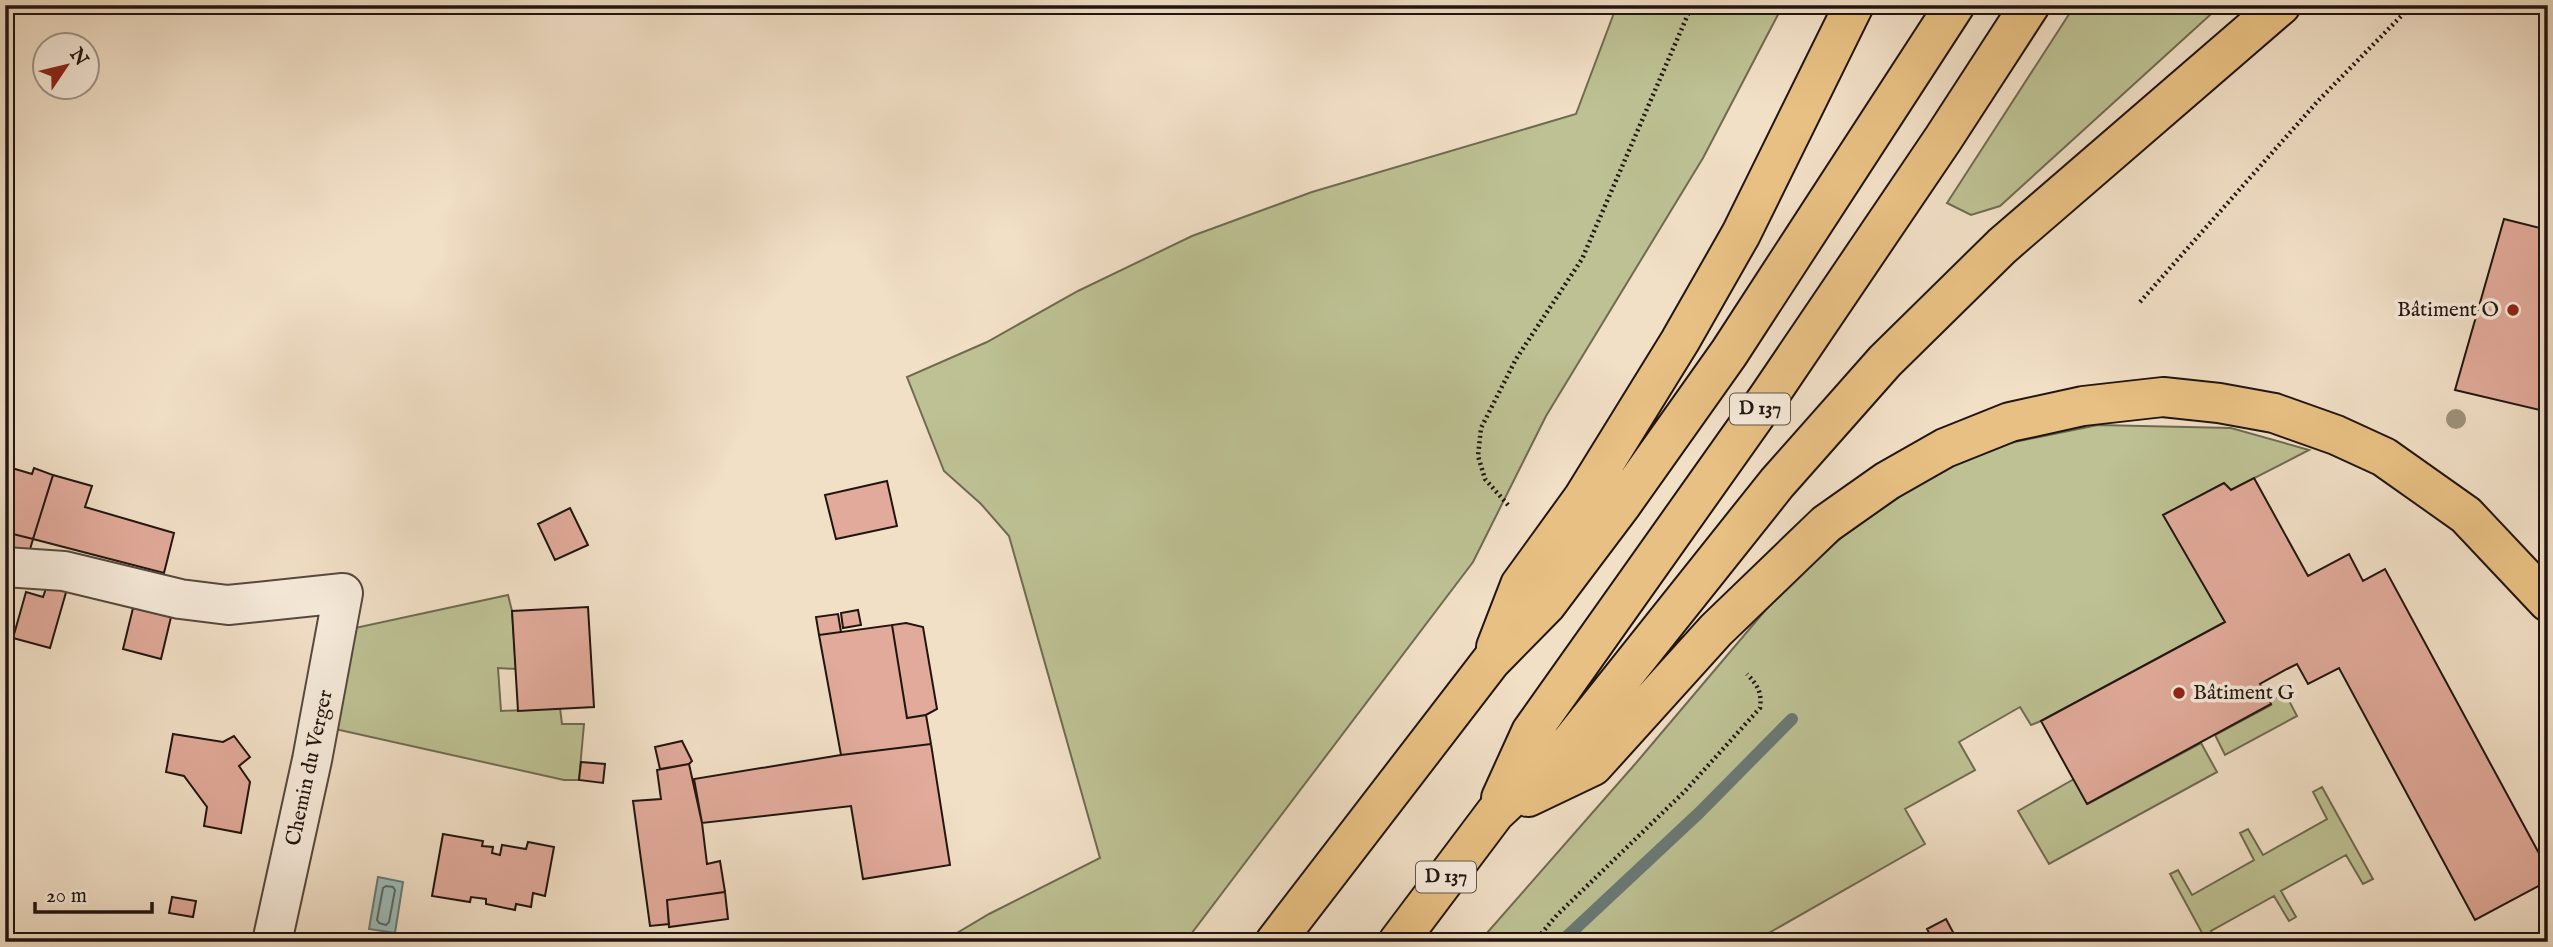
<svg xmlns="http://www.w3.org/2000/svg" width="2553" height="947" font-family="'IM FELL English',serif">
	<rect width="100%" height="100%" fill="#f1dfc6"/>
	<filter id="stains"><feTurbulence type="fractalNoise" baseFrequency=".00286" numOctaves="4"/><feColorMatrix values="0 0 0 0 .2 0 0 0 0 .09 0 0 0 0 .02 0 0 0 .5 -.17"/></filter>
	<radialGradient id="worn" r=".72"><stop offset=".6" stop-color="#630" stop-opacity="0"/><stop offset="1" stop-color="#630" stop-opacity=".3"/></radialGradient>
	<path fill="#bdc193" stroke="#6f6b52" stroke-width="2" d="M1617 5H1783L1703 158 1546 416 1473 562 1185 942H942L989 914 1100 858 1009 536 981 504 944 471 907 377 987 342 1078 291 1192 236 1312 192 1576 114Z
		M2075 5H2221L2000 206 1971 215 1947 203Z
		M2098 425 2231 428 2309 450 2231 490 2224 483 2164 515 2225 622 2041 721 2031 725 2020 707 1959 742 1975 770 1905 809 1925 844 1753 942H1479L1636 763 1774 600 1842 537 1935 472 1990 447Z
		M508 595 512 611 516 669 498 668 501 711 560 708 562 724H584L579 780H564L326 727 341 631Z
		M2285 693 2297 716 2225 755 2215 735 2271 705 2269 701Z
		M2201 743 2217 772 2049 864 2018 811 2074 779 2088 804Z
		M2322 787 2373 879 2363 884 2346 855 2281 891 2296 917 2289 921 2274 896 2211 931 2216 942H2207L2170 874 2178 870 2192 895 2254 860 2240 833 2248 829 2263 855 2327 819 2313 792Z"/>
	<path fill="#9bbcb9" stroke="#6a7975" stroke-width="2" d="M378 877 403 882 395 933 369 929Z"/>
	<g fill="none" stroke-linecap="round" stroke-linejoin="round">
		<path stroke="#5e6864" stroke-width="2" d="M386 886 393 887 395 890 389 922 386 925 379 923 377 920 383 888Z"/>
		<path stroke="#6a7975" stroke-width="12" d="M1561 942 1699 813 1792 719"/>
	</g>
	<path fill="#e1aa9a" stroke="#211510" stroke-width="2" d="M2504 219 2548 230V412L2455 390Z
		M2548 454V487L2542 481Z
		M5 466 32 474 34 468 53 475 33 539 5 532Z
		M53 475 92 486 85 507 174 533 164 573 33 539Z
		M2254 478 2308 576 2349 554 2363 581 2385 569 2548 870V881L2475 920 2339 668 2308 684 2297 664 2287 669 2260 684 2271 704 2087 804 2041 721 2225 622 2163 515 2224 483 2231 490Z
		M887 481 897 526 836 539 825 495Z
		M570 508 588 545 555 560 538 524Z
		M5 532 33 539 27 560 5 553Z
		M48 583 67 589 50 648 13 638 26 592 43 597Z
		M588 607 594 707 518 711 512 611Z
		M133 608 171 617 161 659 123 649Z
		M858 610 861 625 843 628 841 613Z
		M838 614 841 632 819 635 816 617Z
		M906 623 923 627 937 709 926 715 907 718 892 625Z
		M892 625 907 718 926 715 931 744 841 755 819 635Z
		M173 734 223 742 234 736 250 757 239 766 250 782 241 833 204 826 207 807 184 776 166 772Z
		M682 741 692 761 689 764 660 769 655 747Z
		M931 744 950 865 863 879 851 806 702 823 694 779 841 755Z
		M581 762 605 764 603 783 579 780Z
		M689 764 702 823 707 864 720 861 725 892 667 900 669 924 650 926 633 801 661 799 657 770Z
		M443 834 483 841 482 846 493 847 492 853 500 855 502 845 526 849 528 842 554 847 545 896 533 893 531 907 516 904 515 910 486 904V899L471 897 470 902 432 896Z
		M725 892 728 919 669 927 667 900Z
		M172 897 196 901 193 917 169 913Z
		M1946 919 1954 934 1940 942H1934L1927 929Z"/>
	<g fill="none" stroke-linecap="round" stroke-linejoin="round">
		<g stroke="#55483e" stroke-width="42">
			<path id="minor" d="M5 567 64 571 180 599 228 605 343 593 312 760 272 942"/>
		</g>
		<g stroke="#211510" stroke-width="42">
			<path id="highway" d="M1496 647 1520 585 1583 498 1680 341 1741 234 1854 5
				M1528 797 1593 766 1716 630 1826 524 1887 481 1945 448 2010 422 2083 406 2163 397 2219 403 2274 413 2336 435 2384 457 2466 515 2548 602
				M1501 798 1531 732 1767 399 1943 139 2030 5
				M1275 942 1491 661 1546 605 1622 504 1729 353 1955 5
				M1398 942 1495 813 1570 743 1777 483 1885 361 2002 246 2281 5"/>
		</g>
		<path stroke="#211510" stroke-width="4.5" stroke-dasharray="2 3.5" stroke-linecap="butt" d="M2140 302 2317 102 2412 5
			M1508 505 1485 479 1478 456 1481 428 1516 359 1582 259 1692 5
			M1534 942 1557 915 1685 791 1760 708C1762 692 1758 686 1747 674"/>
		<use href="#minor" stroke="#f6eada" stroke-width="38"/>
		<use href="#highway" stroke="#e8c083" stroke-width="38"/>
	</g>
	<circle fill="#9d917b" cx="2456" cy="419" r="10"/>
	<g fill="#8f2418" stroke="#f6eada" stroke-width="2.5">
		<circle cx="2513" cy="310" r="7"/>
		<circle cx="2179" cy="693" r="7"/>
	</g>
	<g text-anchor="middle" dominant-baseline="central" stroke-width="7" stroke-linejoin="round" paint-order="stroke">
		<g fill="#f6eada" stroke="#61554d" stroke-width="2">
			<rect x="1730" y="393.5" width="60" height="31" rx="5"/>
			<rect x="1416" y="861.5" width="60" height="31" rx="5"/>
		</g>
		<g font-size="19" font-weight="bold" fill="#211510">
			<text x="1760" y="409">D 137</text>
			<text x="1446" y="877">D 137</text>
		</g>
		<g font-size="21" fill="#211510" stroke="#f6eada" text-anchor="end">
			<text x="2499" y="310">Bâtiment O</text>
			<text x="2193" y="693" text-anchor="start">Bâtiment G</text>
		</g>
		<g font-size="21" fill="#211510" stroke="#f6eada">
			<text transform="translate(310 768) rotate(-78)">Chemin du Verger</text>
		</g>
	</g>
	<rect width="2553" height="947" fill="none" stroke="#f1dfc6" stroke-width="28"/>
	<rect x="7" y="7" width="2539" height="933" fill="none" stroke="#211510" stroke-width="3.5"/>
	<rect x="14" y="14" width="2525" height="919" fill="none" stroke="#211510" stroke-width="2"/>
	<g transform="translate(66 66) rotate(55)"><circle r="33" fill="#f6eada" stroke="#a19589" stroke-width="2"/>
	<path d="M0-5L12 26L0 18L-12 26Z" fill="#8f2418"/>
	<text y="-10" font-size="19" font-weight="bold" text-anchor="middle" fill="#211510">N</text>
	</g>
	<path d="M35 902v10h117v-10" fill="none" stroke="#211510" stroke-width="3.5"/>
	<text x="46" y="902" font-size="21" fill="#211510" stroke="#f6eada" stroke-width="5" paint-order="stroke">20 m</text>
	<rect width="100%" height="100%" filter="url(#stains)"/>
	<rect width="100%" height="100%" fill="url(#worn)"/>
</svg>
